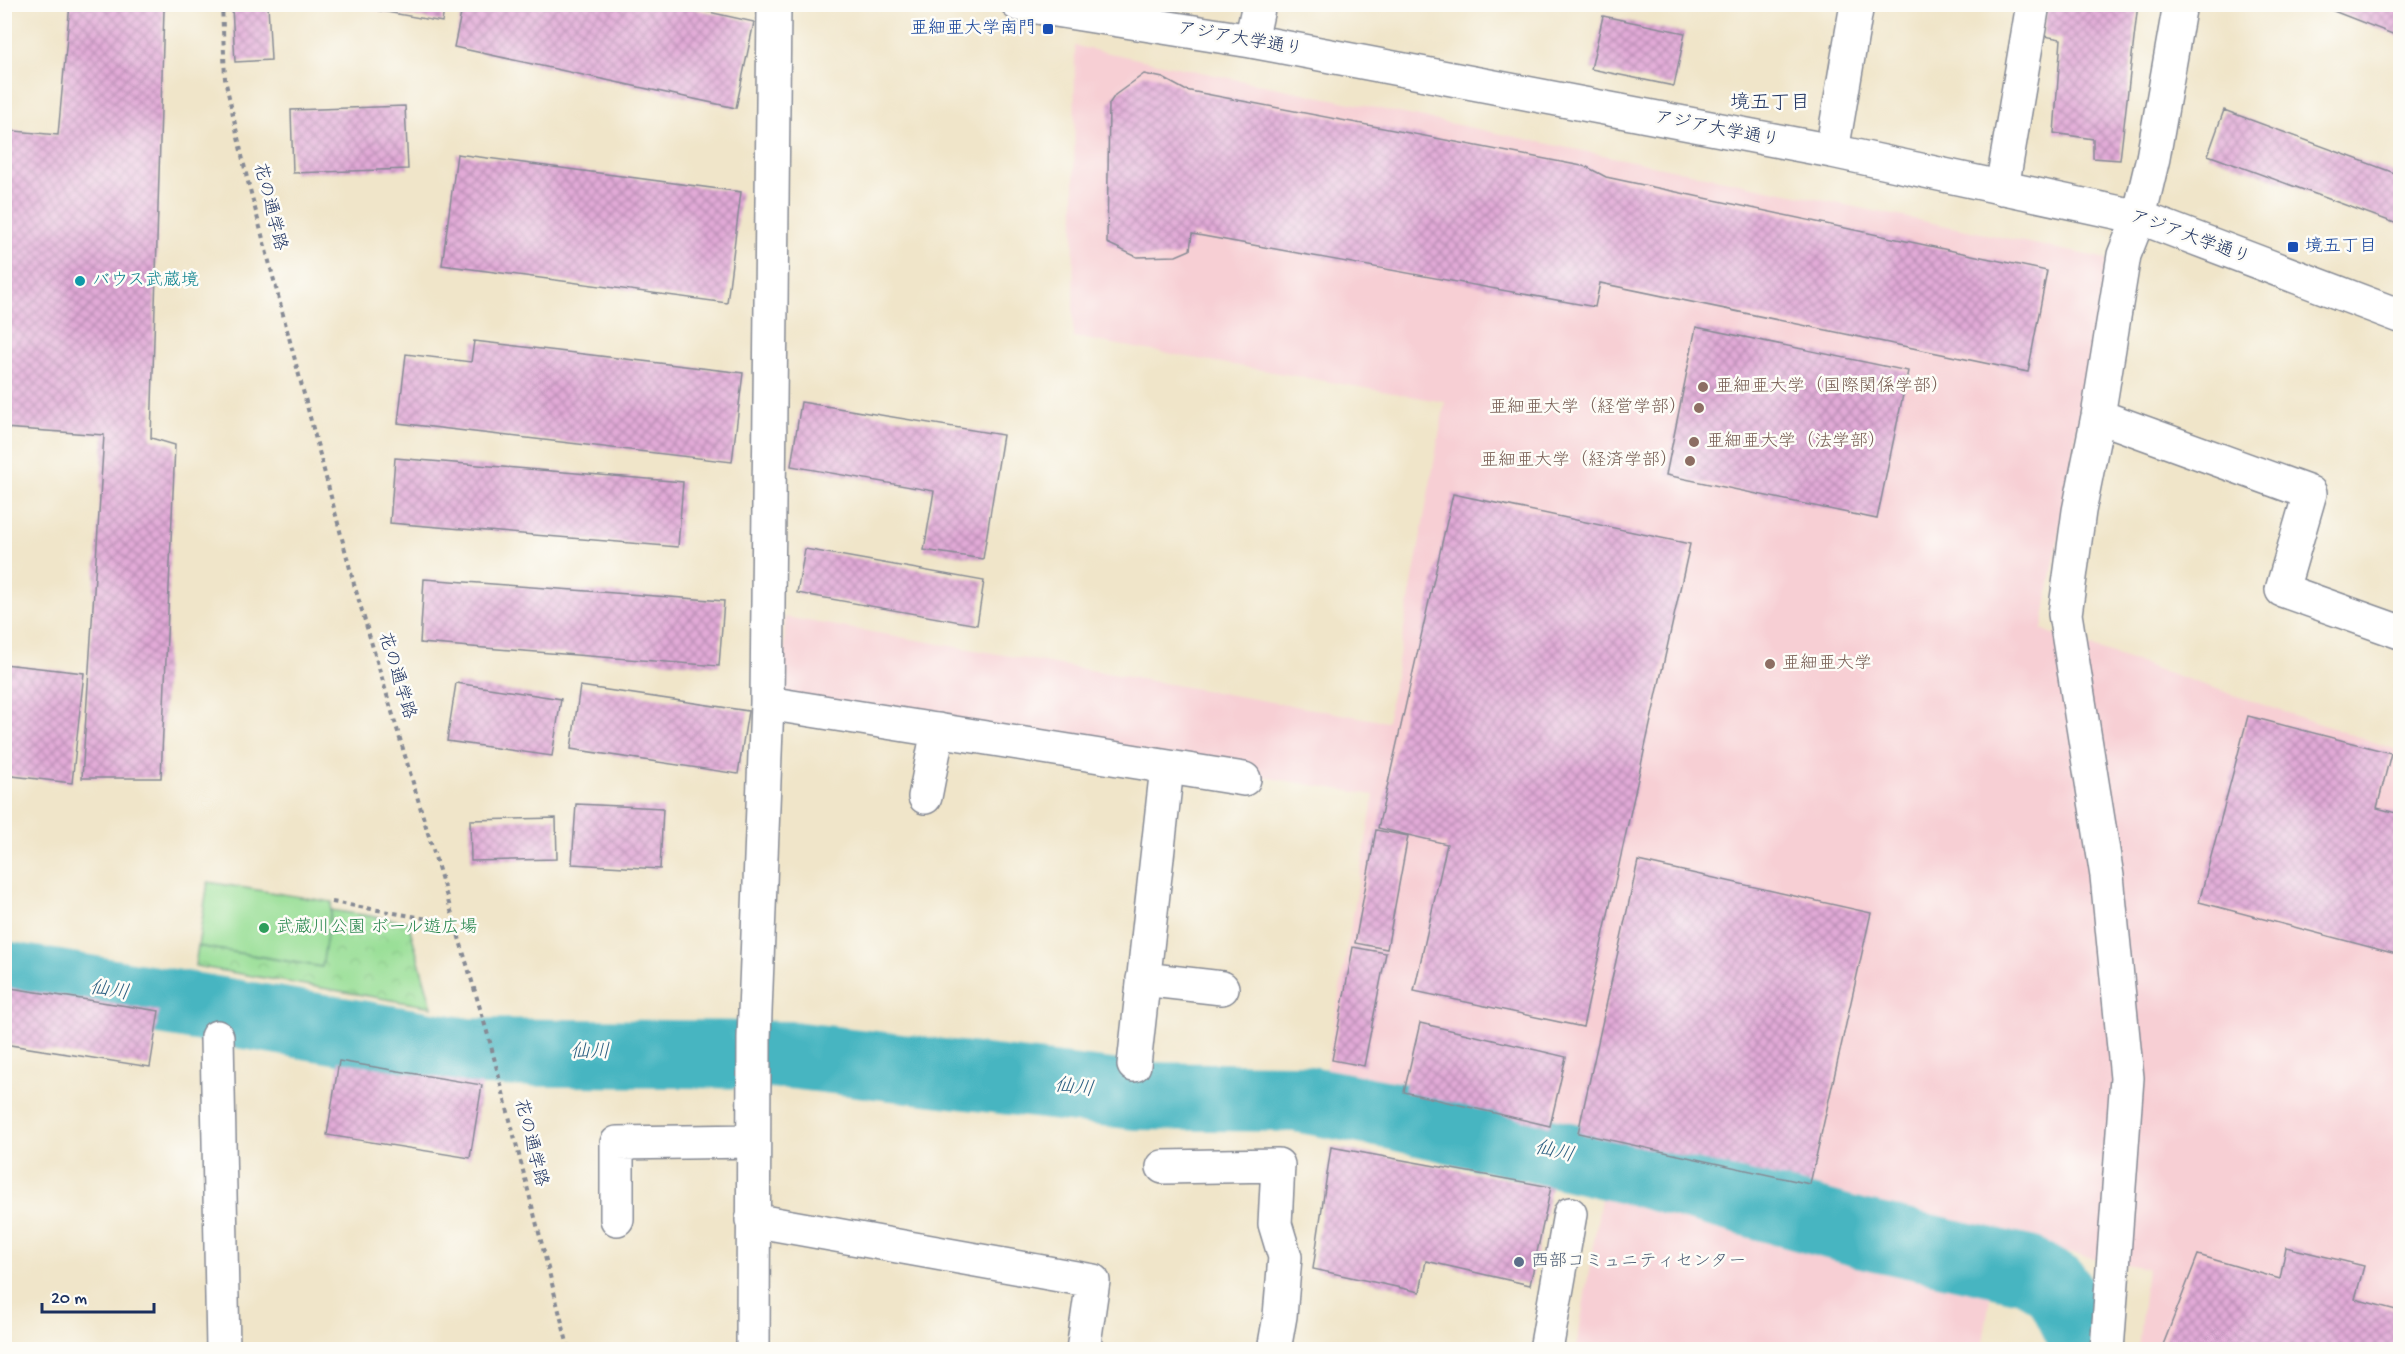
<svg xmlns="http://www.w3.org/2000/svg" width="2405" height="1354" font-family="'Gochi Hand','Klee One',sans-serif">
	<defs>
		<pattern id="park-crowns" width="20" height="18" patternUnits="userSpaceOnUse" patternTransform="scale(1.5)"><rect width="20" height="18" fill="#9adf97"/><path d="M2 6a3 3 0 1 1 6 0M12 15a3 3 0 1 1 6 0" fill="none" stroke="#84c085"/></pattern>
		<pattern id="building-cross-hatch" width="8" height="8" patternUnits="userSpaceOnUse" patternTransform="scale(1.5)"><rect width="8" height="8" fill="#e2aad7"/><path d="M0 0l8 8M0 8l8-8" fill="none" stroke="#b68bb2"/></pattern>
	</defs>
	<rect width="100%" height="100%" fill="#fdfcf7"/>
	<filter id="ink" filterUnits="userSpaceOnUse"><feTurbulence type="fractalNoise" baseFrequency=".0167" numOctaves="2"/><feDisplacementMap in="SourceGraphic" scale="12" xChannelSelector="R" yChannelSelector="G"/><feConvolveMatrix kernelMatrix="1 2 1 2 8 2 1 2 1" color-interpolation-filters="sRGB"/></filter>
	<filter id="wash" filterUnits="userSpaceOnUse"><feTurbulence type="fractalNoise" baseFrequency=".008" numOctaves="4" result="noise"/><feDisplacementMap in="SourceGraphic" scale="24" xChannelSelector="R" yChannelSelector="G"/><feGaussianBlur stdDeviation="1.35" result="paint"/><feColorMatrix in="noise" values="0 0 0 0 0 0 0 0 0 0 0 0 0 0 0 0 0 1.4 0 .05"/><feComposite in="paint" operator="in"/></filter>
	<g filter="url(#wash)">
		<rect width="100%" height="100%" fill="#f0e5c9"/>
		<path fill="#f7cfd4" d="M1075 46 2107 259 2042 630 2400 751V1349H2138L2147 1268 1999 1240 1982 1349H1576L1609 1150 1324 1081 1374 795 783 698 785 617 1387 722 1445 402 1073 337Z"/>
		<path fill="url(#park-crowns)" stroke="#5a877a" stroke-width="1.5" d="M331 910 408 922 432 1007 195 966 198 946 321 967Z"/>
		<path fill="#9adf97" stroke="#5a877a" stroke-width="1.5" d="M208 882 332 902 322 967 198 946Z"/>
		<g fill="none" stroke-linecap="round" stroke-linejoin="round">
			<path stroke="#47b5c1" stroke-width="68" d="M4 975 467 1052 791 1055 1136 1096 1297 1098 1394 1116 1637 1172 1859 1233 2028 1270 2057 1287 2088 1350"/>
		</g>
		<g id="blocks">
			<path fill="url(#building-cross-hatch)" d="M70 4H175L164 10 151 438 175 445 161 778H82L104 435 4 428V130L58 135Z
				M342 4H445L442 22Z
				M463 4H673L754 22 736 108 454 47Z
				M2047 4H2138L2120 160 2093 158V139L2054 133 2061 39 2044 36Z
				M2318 4H2400V37L2318 5Z
				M268 5 271 60 235 62 232 7Z
				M1603 16 1685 33 1674 86 1591 69Z
				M1144 74 1163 78 1185 90 1587 167 1606 177 2047 271 2028 372 1600 283 1595 307 1192 234 1190 250 1176 256 1137 257 1107 243 1109 104 1115 95Z
				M405 106 408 169 293 173 291 110Z
				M2224 110 2400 175V225L2208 155Z
				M457 154 741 192 727 303 442 265Z
				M1696 327 1908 371 1877 519 1666 475Z
				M474 341 743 373 732 462 398 423 406 354 471 362Z
				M801 402 1003 435 983 559 924 550 934 491 791 466Z
				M395 458 683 482 678 547 390 523Z
				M1453 494 1690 544 1583 1027 1414 991 1447 844 1378 828Z
				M805 549 984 581 977 625 797 593Z
				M424 579 724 601 719 666 420 643Z
				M4 664 84 673 72 783 4 775Z
				M456 683 561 699 552 756 447 741Z
				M580 686 748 711 738 774 571 749Z
				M2248 716 2391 753 2377 808 2400 814V955L2199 902Z
				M576 804 663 808 660 869 572 864Z
				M556 818 557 859 471 861 470 820Z
				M1376 830 1408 836 1387 949 1355 943Z
				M1638 861 1871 913 1810 1184 1578 1133Z
				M1353 947 1386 953 1364 1066 1332 1060Z
				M4 987 159 1011 150 1067 4 1044Z
				M1420 1023 1566 1057 1550 1126 1404 1092Z
				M339 1061 482 1085 470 1158 327 1135Z
				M1331 1147 1551 1187 1530 1285 1426 1261 1420 1292 1313 1269Z
				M2286 1247 2364 1266 2355 1299 2400 1311V1350H2161L2198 1255 2280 1279Z"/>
		</g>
	</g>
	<g filter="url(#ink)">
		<use href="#blocks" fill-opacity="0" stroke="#868a94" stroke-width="1.5"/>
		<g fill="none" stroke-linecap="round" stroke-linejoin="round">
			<g stroke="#868a94" stroke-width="36">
				<path id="minor" d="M1018 4 1251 41 1832 151 2139 217 2400 316
					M1251 41 1259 4
					M1832 151 1857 4
					M2002 188 2033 4
					M2098 416 2310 493 2282 590 2400 632
					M767 703 1244 779
					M925 797 938 730
					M1143 979 1222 988
					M217 1037 223 1350
					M1134 1065 1167 767
					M1163 1167 1278 1165 1275 1224 1285 1257 1280 1316 1274 1350
					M617 1219V1143L753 1141
					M752 1220 1093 1281 1083 1350
					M753 1350 754 1038 767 703 774 4
					M1546 1350 1570 1214
					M2107 1350 2127 1078 2107 876 2065 614 2079 511 2098 416 2124 255 2139 217 2153 158 2180 4"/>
			</g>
			<path stroke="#868a94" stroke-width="4" stroke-dasharray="4.5 4.5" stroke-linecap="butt" d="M222 4 225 79 247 178 354 584 490 1042 569 1350
				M332 902 457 924"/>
			<use href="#minor" stroke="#fff" stroke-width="33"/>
		</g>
	</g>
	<g fill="#1a4fb4" stroke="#fdfcf7" stroke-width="2">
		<rect x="1042" y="23" width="12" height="12" rx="3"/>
		<rect x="2287" y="241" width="12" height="12" rx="3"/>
	</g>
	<circle fill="#0f9aa8" stroke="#fdfcf7" stroke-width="2" cx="80" cy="281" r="6"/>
	<g fill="#8d6e63" stroke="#fdfcf7" stroke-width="2">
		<circle cx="1703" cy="387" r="6"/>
		<circle cx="1699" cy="408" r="6"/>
		<circle cx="1694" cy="442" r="6"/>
		<circle cx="1690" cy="461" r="6"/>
		<circle cx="1770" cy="664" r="6"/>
	</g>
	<circle fill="#2e9e5b" stroke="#fdfcf7" stroke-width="2" cx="264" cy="928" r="6"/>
	<circle fill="#5c6f8a" stroke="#fdfcf7" stroke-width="2" cx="1519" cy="1262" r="6"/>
	<g text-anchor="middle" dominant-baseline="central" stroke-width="5" stroke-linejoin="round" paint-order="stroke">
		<g font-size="18" fill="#164399" stroke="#fdfcf7" text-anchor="end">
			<text x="1036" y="29">亜細亜大学南門</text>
			<text x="2305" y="247" text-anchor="start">境五丁目</text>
		</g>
		<g font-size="18" fill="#1b2f5e" stroke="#fdfcf7">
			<text transform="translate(1240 40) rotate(10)">アジア大学通り</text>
			<text transform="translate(1717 130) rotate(11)">アジア大学通り</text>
			<text transform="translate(269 207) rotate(76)">花の通学路</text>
			<text transform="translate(2190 238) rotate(20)">アジア大学通り</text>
			<text transform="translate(396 676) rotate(73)">花の通学路</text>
			<text transform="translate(530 1143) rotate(76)">花の通学路</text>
		</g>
		<g font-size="18" fill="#0d838f" stroke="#fdfcf7" text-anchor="start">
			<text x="92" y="281">バウス武蔵境</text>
		</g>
		<g font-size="18" fill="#785e54" stroke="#fdfcf7" text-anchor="start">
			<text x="1715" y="387">亜細亜大学（国際関係学部）</text>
			<text x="1687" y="408" text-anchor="end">亜細亜大学（経営学部）</text>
			<text x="1706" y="442">亜細亜大学（法学部）</text>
			<text x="1678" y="461" text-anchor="end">亜細亜大学（経済学部）</text>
			<text x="1782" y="664">亜細亜大学</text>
		</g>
		<g font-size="18" fill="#27864d" stroke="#fdfcf7" text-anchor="start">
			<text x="276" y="928">武蔵川公園 ボール遊広場</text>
		</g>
		<g font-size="18" fill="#4e5e75" stroke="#fdfcf7" text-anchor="start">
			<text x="1531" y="1262">西部コミュニティセンター</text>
		</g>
		<g font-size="20" fill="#1b2f5e" stroke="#fdfcf7">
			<text x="1770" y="104">境五丁目</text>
		</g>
		<g font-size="20" font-style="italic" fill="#2a5e81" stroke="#fdfcf7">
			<text transform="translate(109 992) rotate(9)">仙川</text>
			<text x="590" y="1053">仙川</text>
			<text transform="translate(1074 1089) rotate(7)">仙川</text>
			<text transform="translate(1554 1153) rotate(13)">仙川</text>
		</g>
	</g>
	<rect width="2405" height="1354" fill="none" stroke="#fdfcf7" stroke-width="24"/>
	<path d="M42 1303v9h112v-9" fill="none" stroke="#1b2f5e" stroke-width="3"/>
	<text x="51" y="1303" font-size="18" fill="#1b2f5e" stroke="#fdfcf7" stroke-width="4.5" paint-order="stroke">20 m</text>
</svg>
